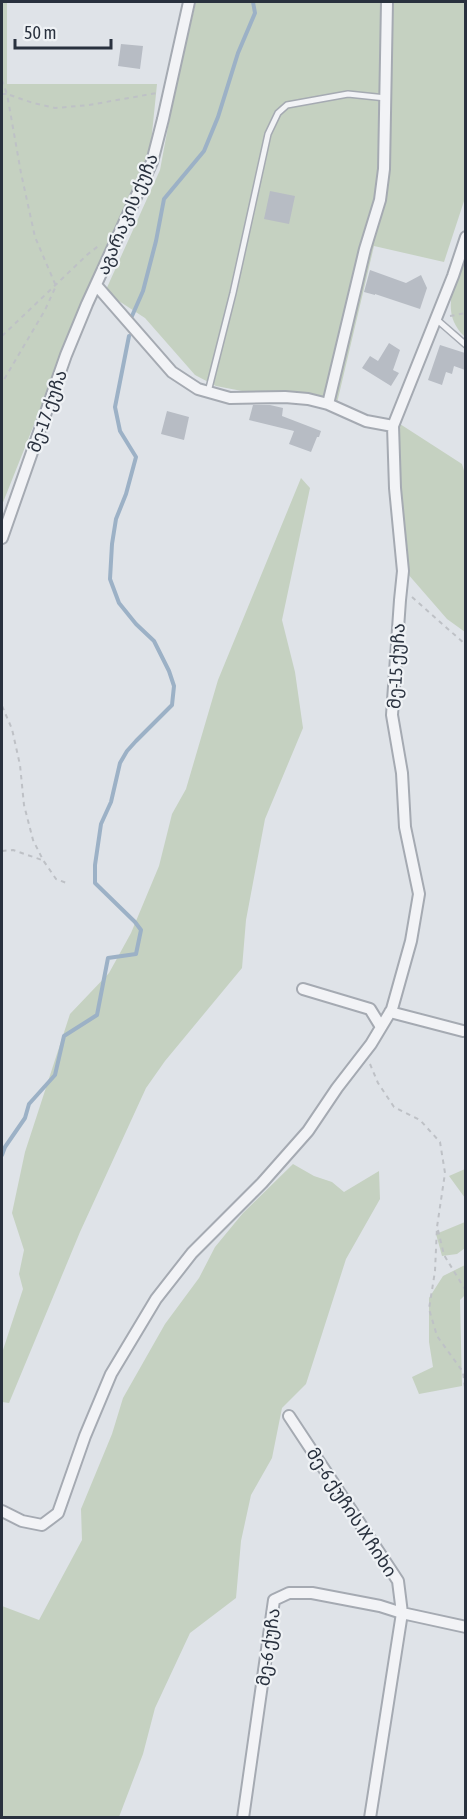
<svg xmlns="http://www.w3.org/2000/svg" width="467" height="1819" font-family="'Asap Condensed','Noto Sans Georgian',sans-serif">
	<rect width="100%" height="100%" fill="#dfe3e8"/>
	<path fill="#c5d1c1" d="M2 2H7V84H157L150 153 76 319 2 505Z
		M196 2H465V198L444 262 374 246 337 403 269 393 242 391 216 386 195 375 145 318 105 292 160 170 175 89Z
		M465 252V337C438 312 456 282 465 252Z
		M400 424 462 464 465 474V632L447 619 407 573 399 472Z
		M301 478 310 488 282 620 295 672 303 728 265 819 246 920 242 968 165 1061 146 1088 80 1232 9 1403 2 1402V1353L23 1289 19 1274 24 1250 12 1213 25 1152 70 1014 109 973 131 933 159 866 172 814 186 789 218 680Z
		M293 1164 314 1176 332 1182 344 1192 379 1171 380 1199 346 1259 306 1384 282 1408 272 1458 251 1495 241 1541 236 1598 190 1633 155 1708 143 1754 119 1817H2V1606L39 1620 82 1540 81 1509 112 1434 123 1398 165 1324 199 1278 215 1247 243 1213Z
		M465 1169V1198L449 1176Z
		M465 1222V1248L457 1254 442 1256 436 1234Z
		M465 1265V1295L460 1300 462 1386 419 1394 412 1377 433 1367 429 1342V1298L443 1276Z"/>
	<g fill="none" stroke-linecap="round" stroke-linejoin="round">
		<path stroke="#9cb1c6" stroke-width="4" d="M132 316 143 291 156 241 164 199 204 151 218 117 238 53 255 13 253 2
			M2 1155 5 1147 25 1118 29 1104 55 1075 64 1036 97 1015 108 958 136 954 141 930 135 922 95 883V865L101 824 111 802 120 763 127 751 136 741 172 705 174 686 169 671 154 641 136 624 119 603 110 579 112 544 116 519 126 494 136 457 120 431 115 407 129 336"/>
	</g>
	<path fill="#b7bcc4" d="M121 44 143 46 140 69 118 66Z
		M270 191 295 196 289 224 264 219Z
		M370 270 406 283 421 275 427 288 420 309 375 294V295L364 292Z
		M389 343 400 350 393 370 399 373 391 386 362 368 370 356 378 361Z
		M440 345 465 353V370L454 366 452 374 446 372 442 385 428 380Z
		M253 405H270L283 408 282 416 321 431 319 437H317L311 452 289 444 294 431 249 420Z
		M167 411 189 417 184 440 161 434Z"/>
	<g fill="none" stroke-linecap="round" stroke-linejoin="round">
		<g stroke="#a5aab2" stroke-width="8">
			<path id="lane" d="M435 318 466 345
				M208 392 233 293 268 134 278 113 287 105 348 94 386 98"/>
		</g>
		<g stroke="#a5aab2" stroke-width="14">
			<path id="street" d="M96 285 172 372 198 389 230 398 285 397 308 399 328 404 366 421 393 426
				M328 404 365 249 380 200 384 169 387 2
				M2 538 66 355 87 304 152 162 163 119 189 2
				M303 989 370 1009 381 1027
				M390 1012 463 1031
				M289 1416 398 1581 402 1613 370 1818
				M2 1511 22 1521 42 1525 58 1513 85 1436 111 1374 156 1299 192 1253 262 1183 308 1131 337 1088 371 1044 392 1009 411 941 419 894 405 827 402 773 392 715 400 600 403 571 395 488 393 426 453 276 466 237
				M243 1818 274 1600 289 1593H312L380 1606 402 1613 466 1627"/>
		</g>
		<path stroke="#bec1c6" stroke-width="2" stroke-dasharray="4.5 4.5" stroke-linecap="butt" d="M2 80 7 94 33 103 55 108 89 105 157 93
			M2 94H7L21 173 35 237 56 286 45 310 2 383
			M450 316 466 313
			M2 336 88 254 101 244
			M412 597 466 645
			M2 706 12 729 20 765 24 805 33 840 43 860 56 879 69 884
			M2 851 13 850 42 860
			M370 1064 378 1083 394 1107 420 1120 440 1142 445 1173 437 1227 435 1271 429 1309 437 1336 463 1372 466 1395
			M438 1230 444 1255 466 1291
			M466 1417V1440"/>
		<use href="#lane" stroke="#f2f3f6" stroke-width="5"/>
		<use href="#street" stroke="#f2f3f6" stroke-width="10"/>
	</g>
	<g text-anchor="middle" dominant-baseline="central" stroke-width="4.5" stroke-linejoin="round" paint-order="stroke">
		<g font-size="18" fill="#29313e" stroke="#eff2f5">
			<text transform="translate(127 214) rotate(-67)">აგარაკის ქუჩა</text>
			<text transform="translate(47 411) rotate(-71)">მე-17 ქუჩა</text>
			<text transform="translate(396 666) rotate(-87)">მე-15 ქუჩა</text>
			<text transform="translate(352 1512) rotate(57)">მე-6 ქუჩის IX ჩიხი</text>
			<text transform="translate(268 1647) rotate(-82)">მე-6 ქუჩა</text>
		</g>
	</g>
	<rect width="467" height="1819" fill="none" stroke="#29313e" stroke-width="6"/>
	<path d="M15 39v9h96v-9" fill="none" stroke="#29313e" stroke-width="3"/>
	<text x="24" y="39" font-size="18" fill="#29313e" stroke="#eff2f5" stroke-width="4.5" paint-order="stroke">50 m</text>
</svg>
